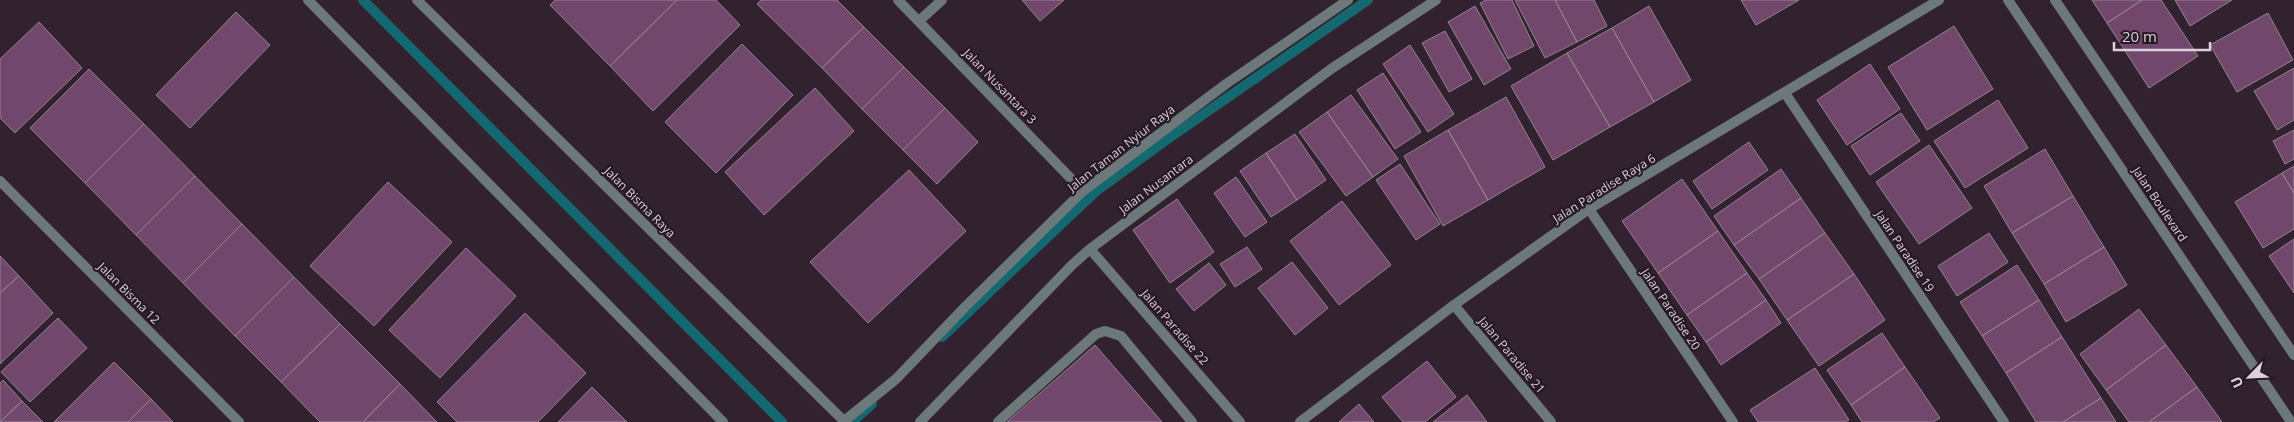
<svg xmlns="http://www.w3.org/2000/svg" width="2294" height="422" font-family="'Open Sans',sans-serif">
	<rect width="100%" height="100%" fill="#32222f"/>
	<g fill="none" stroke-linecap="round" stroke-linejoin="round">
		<path stroke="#13696f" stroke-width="10" d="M363 0 782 422
			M942 337 1095 192 1162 143 1368 0
			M852 422 872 404"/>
	</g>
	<path fill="#71486c" stroke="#948190" d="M555 0H677L610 66 550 5Z
		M677 0H716L740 25 653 111 610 66Z
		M761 0H837L864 27 822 68 757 4Z
		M1022 0H1064L1040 21Z
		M1486 0H1512L1534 46 1508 59 1480 3Z
		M1515 0H1555L1577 42 1545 58Z
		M1555 0H1594L1607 26 1577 42Z
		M1741 0H1799L1756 25Z
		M2092 0H2142L2107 23Z
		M2142 0H2161L2198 56 2149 88 2107 23Z
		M2175 0H2232L2190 26Z
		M1475 6 1511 69 1484 85 1448 22Z
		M1649 6 1691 80 1654 102 1612 28Z
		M236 12 270 45 190 128 156 95Z
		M2268 13 2293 60 2237 92 2210 45Z
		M39 22 82 68 15 133 0 118V59Z
		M1954 26 1993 89 1927 130 1888 67Z
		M864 27 904 67 862 109 822 68Z
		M1612 28 1654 102 1610 127 1567 53Z
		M1445 31 1472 79 1449 92 1422 43Z
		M742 44 793 95 716 173 665 122Z
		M1410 45 1454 114 1428 132 1383 64Z
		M1567 53 1610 127 1553 160 1511 86Z
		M1870 64 1900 109 1847 145 1817 100Z
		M904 67 945 108 903 150 862 109Z
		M2294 68V120L2277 130 2254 91Z
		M89 69 144 124 85 183 30 128Z
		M1383 73 1421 132 1395 149 1357 90Z
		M815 88 854 131 764 215 725 172Z
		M1351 95 1398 159 1373 177 1327 112Z
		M1506 97 1545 167 1488 200 1448 130Z
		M1998 100 2028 148 1965 188 1934 141Z
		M945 108 978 142 937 184 903 150Z
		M1327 112 1373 177 1346 196 1299 132Z
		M1901 113 1920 141 1870 175 1851 146Z
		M144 124 195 176 136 235 85 183Z
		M1448 130 1488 200 1443 226 1404 156Z
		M2294 130V159L2285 164 2273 141Z
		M1295 134 1326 180 1297 200 1266 153Z
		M1749 142 1768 170 1712 209 1693 181Z
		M1929 145 1972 208 1919 244 1876 182Z
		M2045 149 2073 196 2012 233 1984 186Z
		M1266 153 1297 200 1271 217 1240 171Z
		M1400 164 1440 224 1416 240 1376 180Z
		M2294 166V193L2282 173Z
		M1781 169 1801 198 1734 245 1714 216Z
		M909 170 966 231 868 323 810 262Z
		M2282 173 2294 193V229L2263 248 2235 202Z
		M195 176 242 224 183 283 136 235Z
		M1236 177 1267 222 1245 237 1214 193Z
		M1682 179 1718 231 1658 273 1622 221Z
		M388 182 452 242 374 326 310 266Z
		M2073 196 2104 247 2044 284 2012 233Z
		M1801 198 1825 233 1759 279 1734 245Z
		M1177 199 1214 252 1170 283 1133 230Z
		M1342 201 1391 265 1339 305 1290 241Z
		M242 224 294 277 235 336 183 283Z
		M1718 231 1747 273 1687 315 1658 273Z
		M1825 233 1854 274 1787 320 1759 279Z
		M1989 233 2008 262 1957 296 1938 266Z
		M2294 239V293L2269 256Z
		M1247 247 1262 269 1235 287 1220 264Z
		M2104 247 2127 285 2066 322 2044 284Z
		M466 248 516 296 440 378 389 330Z
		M0 256 19 276 0 293Z
		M1292 262 1328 308 1295 335 1258 288Z
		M1209 263 1226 285 1194 311 1176 289Z
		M2017 265 2039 300 1982 336 1960 302Z
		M1747 273 1766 300 1706 342 1687 315Z
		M1854 274 1885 320 1819 366 1787 320Z
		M19 276 53 313 0 364V293Z
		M294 277 340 324 281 382 235 336Z
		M1766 300 1781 323 1721 365 1706 342Z
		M2039 300 2062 337 2006 373 1982 336Z
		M2139 309 2166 345 2106 390 2080 354Z
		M525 313 586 373 538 422H457L437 402Z
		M58 318 87 348 30 402 1 372Z
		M340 324 400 384 363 422H320L281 382Z
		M1882 333 1905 367 1851 405 1827 370Z
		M2062 337 2101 398 2063 422H2036L2006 373Z
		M1095 345 1162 422H1007Z
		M2166 345 2197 387 2149 422H2129L2106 390Z
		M1427 361 1456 397 1425 422H1403L1382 397Z
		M114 362 151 399 128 422H54Z
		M1905 367 1940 418 1933 422H1862L1851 405Z
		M1815 368 1849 420 1845 422H1758L1750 410Z
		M3 380 22 401 0 422V383Z
		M400 384 437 422H363Z
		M592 387 627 422H558Z
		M2197 387 2222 422H2149Z
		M1467 395 1487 422H1433Z
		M2101 398 2116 422H2063Z
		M151 399 173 422H128Z
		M22 401 43 422H0Z
		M1359 404 1374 422H1339Z"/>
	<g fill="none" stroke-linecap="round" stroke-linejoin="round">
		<path stroke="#6c7879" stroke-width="10" d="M998 422 1096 334 1105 331 1121 336 1192 422"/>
		<path stroke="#6c7879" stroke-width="10" d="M898 0 1083 191
			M2008 0 2291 422
			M2055 0 2294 355
			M919 21 942 0
			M1785 93 2004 422
			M0 181 239 422
			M1589 209 1733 422
			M1090 249 1240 422
			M1454 305 1551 422
			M843 422 896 379 965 307 1083 191 1226 84 1348 0
			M920 422 1072 265 1090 249 1331 69 1436 0
			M1300 422 1454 305 1589 209 1939 0"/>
		<path stroke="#6c7879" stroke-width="10" d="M308 0 723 422
			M417 0 845 422"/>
	</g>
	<g text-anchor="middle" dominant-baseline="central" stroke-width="4.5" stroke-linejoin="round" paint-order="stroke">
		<g font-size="12" fill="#dcd1da" stroke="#281926">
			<text transform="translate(1000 86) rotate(46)">Jalan Nusantara 3</text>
			<text transform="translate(1121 148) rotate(-38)">Jalan Taman Nyiur Raya</text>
			<text transform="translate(1156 184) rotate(-37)">Jalan Nusantara</text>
			<text transform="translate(1604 188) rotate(-32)">Jalan Paradise Raya 6</text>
			<text transform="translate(640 202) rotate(45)">Jalan Bisma Raya</text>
			<text transform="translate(2160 204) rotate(56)">Jalan Boulevard</text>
			<text transform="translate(1905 251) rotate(56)">Jalan Paradise 19</text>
			<text transform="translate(129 293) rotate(45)">Jalan Bisma 12</text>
			<text transform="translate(1671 309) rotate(56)">Jalan Paradise 20</text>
			<text transform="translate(1175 327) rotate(49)">Jalan Paradise 22</text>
			<text transform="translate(1512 355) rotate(50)">Jalan Paradise 21</text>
		</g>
	</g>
	<g transform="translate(2249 377) rotate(246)" stroke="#281926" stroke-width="4" paint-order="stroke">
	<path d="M0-4L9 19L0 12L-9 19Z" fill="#dcd1da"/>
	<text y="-8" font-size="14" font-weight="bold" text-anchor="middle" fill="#dcd1da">U</text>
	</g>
	<path d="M2114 42v8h96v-8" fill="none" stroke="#dcd1da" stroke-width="2.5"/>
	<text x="2122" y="42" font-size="15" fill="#dcd1da" stroke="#281926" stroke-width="4" paint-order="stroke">20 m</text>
</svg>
